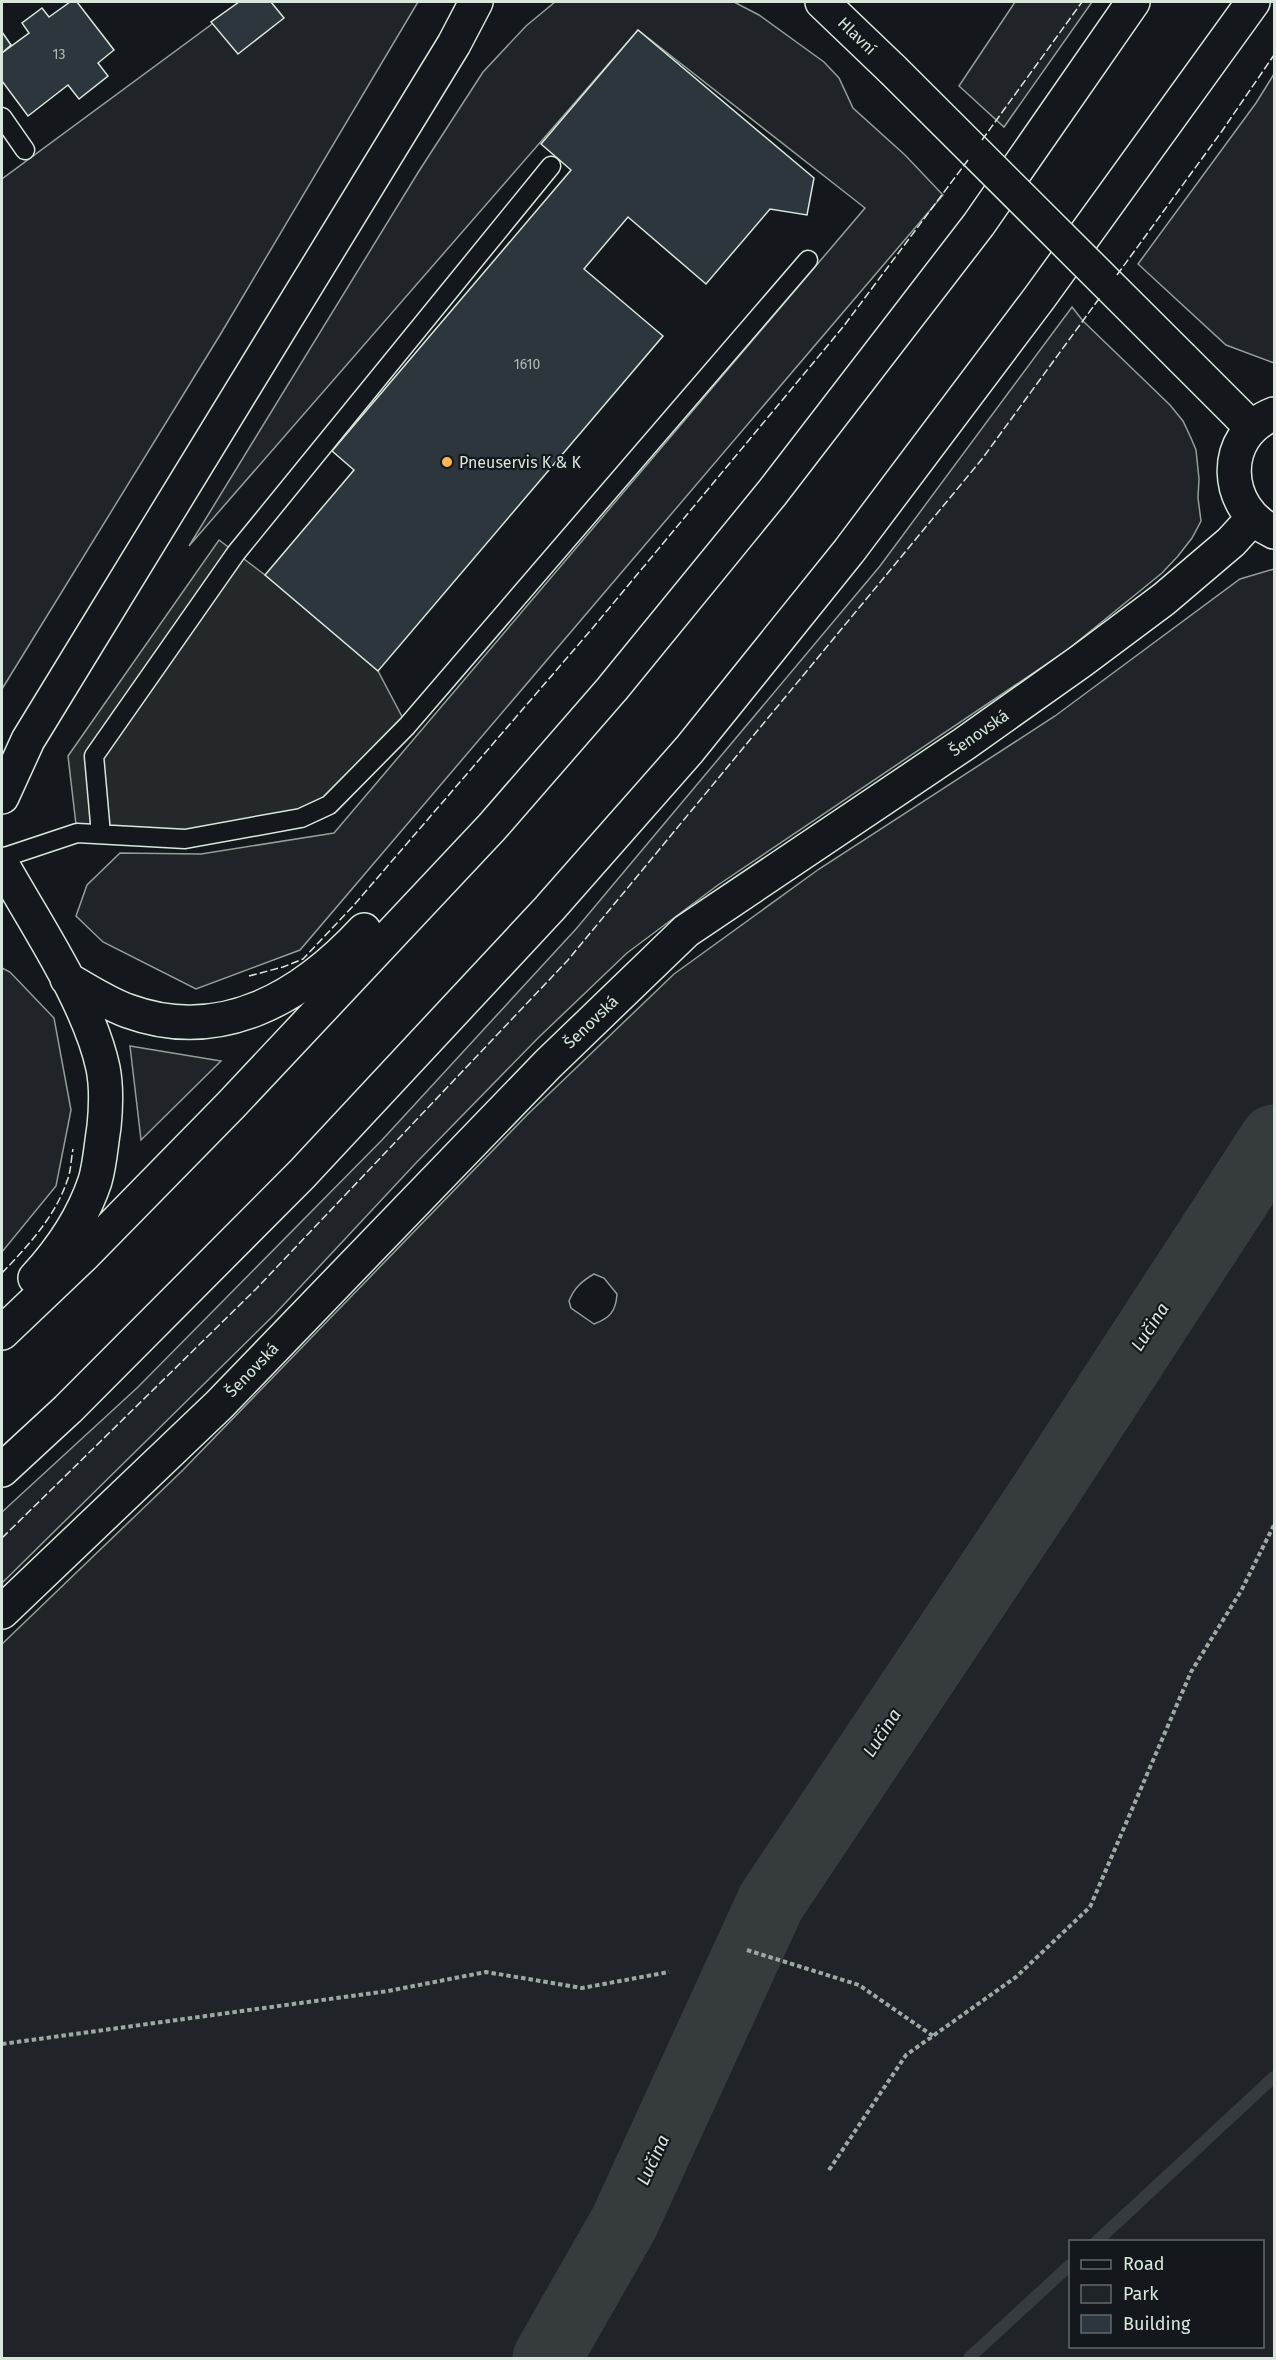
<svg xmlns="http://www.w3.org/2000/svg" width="1276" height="2360" font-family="'Fira Sans',sans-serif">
	<rect width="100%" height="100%" fill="#14181c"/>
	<path fill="#202428" stroke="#939e99" stroke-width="1.5" fill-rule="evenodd" d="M242 2H418L220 335 2 689V179Z
		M555 2H734L759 15 824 62 839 78 853 108 905 155 943 195 300 950 196 989 103 942 76 916 87 885 120 853 201 854 334 833 865 208 638 30 189 546 419 171 483 72 526 26Z
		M1015 2H1092L1004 127 959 86Z
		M1274 74V363L1226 345 1138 264 1256 103Z
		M1072 307 1083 321 1170 405 1183 421 1191 438 1196 450 1199 479 1198 498 1201 521 1192 538 1178 556 1162 573 1066 651 718 885 627 953 538 1038 415 1164 274 1315 2 1583V1512L138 1387 382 1140 576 929 880 566Z
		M1274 569V2358H2V1644L183 1470 528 1114 674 974 819 869 1055 716 1240 579ZM594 1274 604 1278 617 1294C616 1311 610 1318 594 1324L571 1308 569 1301C574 1288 582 1281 594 1274ZM1070 2242H1262V2346H1070Z
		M2 968 10 972 54 1018 71 1110 56 1186 2 1252Z
		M130 1046 221 1061 141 1140Z"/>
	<path fill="#24282b" stroke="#939e99" stroke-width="1.5" d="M219 540 265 575 378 671 407 726 329 805 185 839 77 833 68 756Z"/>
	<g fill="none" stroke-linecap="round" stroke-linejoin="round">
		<path stroke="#363b3e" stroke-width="12" d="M1096 2242 1274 2077
			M969 2358 1070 2265"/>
		<path stroke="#363b3e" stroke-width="69" d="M547 2358 624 2223 771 1902 1040 1499 1274 1139"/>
	</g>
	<path fill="#2c363c" stroke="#d8e6dc" stroke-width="1.5" d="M70 2H77L114 50 98 63 108 76 79 99 68 85 28 116 2 81V53L29 33 22 23 42 8 49 17Z
		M239 2H271L284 18 238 54 211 22Z
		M638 30 814 178 807 215 770 209 706 284 628 217 584 269 663 336 378 671 265 575 354 470 332 451 571 170 541 144Z
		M2 32 11 45 2 53Z"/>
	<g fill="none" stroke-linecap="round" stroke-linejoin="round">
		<g stroke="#d8e6dc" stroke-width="21">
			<path id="service" d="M2 117 25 150
				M101 834 94 756 236 553 551 166
				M2 858 77 833 185 839 301 818 329 805 407 726 808 260"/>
		</g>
		<g stroke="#d8e6dc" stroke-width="36">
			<path id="secondary" d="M822 2 893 70
				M1182 358 1252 428
				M1274 414C1219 435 1223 509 1274 532
				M2 1612 219 1405 548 1064 686 931 964 744 1081 661 1164 599 1231 542 1253 518"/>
		</g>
		<g stroke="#d8e6dc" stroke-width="36">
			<path id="trunk" d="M2 797 28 740 454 44 476 2
				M2 864C35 923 89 1002 103 1068 107 1088 106 1107 104 1127 101 1145 100 1164 95 1181 83 1217 60 1251 35 1278
				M67 979C87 990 106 1003 128 1011 221 1045 302 997 364 930
				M2 1333 85 1254 230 1106 492 827 612 689 772 493 979 224 1133 2
				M2 1470 68 1409 302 1174 549 909 689 750 849 551 1040 297 1253 2"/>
		</g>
		<path stroke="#9da8a2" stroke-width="4" stroke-dasharray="4.5 3" stroke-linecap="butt" d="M747 1950 859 1985 933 2036
			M2 2044 388 1991 486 1972 582 1988 669 1972
			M829 2170 906 2055 1016 1977 1090 1907 1191 1672 1241 1591 1274 1525"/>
		<use href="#service" stroke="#14181c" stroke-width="18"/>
		<use href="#secondary" stroke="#14181c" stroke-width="33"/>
		<use href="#trunk" stroke="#14181c" stroke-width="33"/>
		<g stroke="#d8e6dc" stroke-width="36" stroke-linecap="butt">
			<path id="secondary-bridge" d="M893 70 1182 358"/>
		</g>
		<use href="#secondary-bridge" stroke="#14181c" stroke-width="33"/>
		<path stroke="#d8e6dc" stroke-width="1.5" stroke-dasharray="8 3" stroke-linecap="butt" d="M982 140 1082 2
			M1117 275 1222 131 1274 55
			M249 976 283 967 303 959 354 905 591 630 843 327 968 160
			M2 1273C27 1247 55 1217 67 1181 71 1172 71 1159 73 1149
			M2 1538 256 1289 568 960 982 459 1101 296"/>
	</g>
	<circle fill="#ffb74d" stroke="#14181c" stroke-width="2" cx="447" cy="462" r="6"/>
	<g text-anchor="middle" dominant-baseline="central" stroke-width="4.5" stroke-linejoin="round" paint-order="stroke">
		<g font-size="14" fill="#adbab4">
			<text x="59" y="54">13</text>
			<text x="527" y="364">1610</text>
		</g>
		<g font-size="16" fill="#d8e6dc" stroke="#14181c">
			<text transform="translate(857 36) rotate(44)">Hlavní</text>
			<text transform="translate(979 733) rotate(-35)">Šenovská</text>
			<text transform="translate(591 1022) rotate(-44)">Šenovská</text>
			<text transform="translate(252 1370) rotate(-46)">Šenovská</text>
		</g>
		<g font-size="16" fill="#d8e6dc" stroke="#14181c" text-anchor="start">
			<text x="459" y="462">Pneuservis K &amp; K</text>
		</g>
		<g font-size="18" font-style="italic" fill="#d8e6dc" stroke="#14181c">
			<text transform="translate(1150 1327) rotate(-57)">Lučina</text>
			<text transform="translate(882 1733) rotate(-57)">Lučina</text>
			<text transform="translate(653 2160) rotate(-65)">Lučina</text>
		</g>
	</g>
	<rect width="1276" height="2360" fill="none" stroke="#d8e6dc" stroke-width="6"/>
	<rect x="1069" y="2240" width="195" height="108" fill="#14181c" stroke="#626a69" stroke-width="1.5"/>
	<rect x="1081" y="2260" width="30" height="9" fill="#14181c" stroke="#626a69" stroke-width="1.5"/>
	<text x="1123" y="2270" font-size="18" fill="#d8e6dc">Road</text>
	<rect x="1081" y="2285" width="30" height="18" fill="#202428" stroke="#626a69" stroke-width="1.5"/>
	<text x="1123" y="2300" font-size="18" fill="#d8e6dc">Park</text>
	<rect x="1081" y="2315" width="30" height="18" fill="#2c363c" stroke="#626a69" stroke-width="1.5"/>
	<text x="1123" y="2330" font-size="18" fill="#d8e6dc">Building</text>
</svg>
